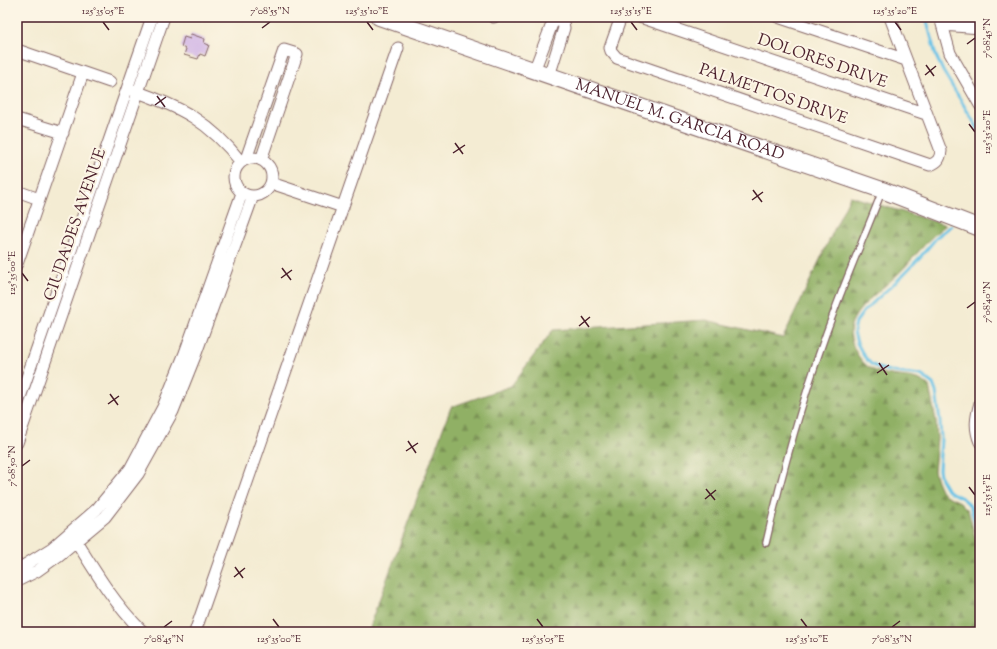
<svg xmlns="http://www.w3.org/2000/svg" width="997" height="649" font-family="'Sorts Mill Goudy',serif">
	<defs>
		<pattern id="forest-firs" width="22" height="20" patternUnits="userSpaceOnUse"><rect width="22" height="20" fill="#90b065"/><path d="M5 1l3.5 6h-7zM16 11l3.5 6h-7z" fill="#788f53"/></pattern>
	</defs>
	<rect width="100%" height="100%" fill="#fcf5e5"/>
	<filter id="ink" filterUnits="userSpaceOnUse"><feTurbulence type="fractalNoise" baseFrequency=".025" numOctaves="2"/><feDisplacementMap in="SourceGraphic" scale="8" xChannelSelector="R" yChannelSelector="G"/><feConvolveMatrix kernelMatrix="1 2 1 2 8 2 1 2 1" color-interpolation-filters="sRGB"/></filter>
	<filter id="wash" filterUnits="userSpaceOnUse"><feTurbulence type="fractalNoise" baseFrequency=".012" numOctaves="4" result="noise"/><feDisplacementMap in="SourceGraphic" scale="16" xChannelSelector="R" yChannelSelector="G"/><feGaussianBlur stdDeviation="0.9" result="paint"/><feColorMatrix in="noise" values="0 0 0 0 0 0 0 0 0 0 0 0 0 0 0 0 0 1.4 0 .05"/><feComposite in="paint" operator="in"/></filter>
	<g filter="url(#wash)">
		<rect width="100%" height="100%" fill="#f4ecd3"/>
		<path fill="url(#forest-firs)" stroke="#6d6848" d="M850 196 946 225C928 238 915 257 899 273 885 287 862 302 853 320 845 335 856 359 870 368 889 380 915 372 929 386L936 421 937 439 934 471 937 481 941 490 945 495 960 502 968 510 980 556V632H372L369 627 451 407 511 386 553 330 706 320 783 338Z"/>
		<g fill="none" stroke-linecap="round" stroke-linejoin="round">
			<path stroke="#69c3e7" stroke-width="3" d="M926 17 936 56 943 71 980 132
				M951 226 938 236 921 256 901 277 864 311 856 322 854 332 857 343 864 356 871 364 881 369 895 372 921 375 933 384 936 392 940 420 941 439 939 470 941 479 948 491 962 498 967 502 971 508 980 541"/>
		</g>
		<g id="blocks">
			<path fill="#cdafe6" d="M191 34 205 39 204 43 209 45 205 56 200 54 198 59 184 55 186 49 181 47 184 37 190 39Z"/>
		</g>
	</g>
	<g filter="url(#ink)">
		<use href="#blocks" fill-opacity="0" stroke="#866766" stroke-width="1"/>
		<g fill="none" stroke-linecap="round" stroke-linejoin="round">
			<g stroke="#866766" stroke-width="8">
				<path id="service" d="M766 543C784 464 806 386 835 309 850 269 867 230 882 191"/>
			</g>
			<g stroke="#866766" stroke-width="13">
				<path id="minor" d="M493 17H494
					M621 17 610 48 611 51 617 58 930 165C938 162 940 159 941 151L890 17
					M640 17 926 114
					M778 17 906 60
					M940 17 950 53 980 105
					M943 25 980 28
					M17 50 110 82
					M534 71 552 24 560 17
					M549 76 564 28 562 17
					M132 90C181 107 209 121 241 162
					M17 119 63 133
					M234 177a19 19 0 1 1 38 0a19 19 0 1 1-38 0Z
					M246 159 284 50 297 54 261 160
					M271 183 343 207
					M17 191 39 199
					M17 264 83 73
					M980 403C976 417 974 428 980 442
					M17 406 152 17
					M17 443 164 17
					M73 536C94 570 114 604 143 632
					M17 570 52 548 97 509 130 469 163 407 185 353 242 193
					M17 581 37 571 58 556 105 517 138 474 173 411 195 356 253 196
					M195 632 398 48"/>
			</g>
			<g stroke="#866766" stroke-width="18">
				<g id="secondary">
					<path id="s1" d="M379 17 882 190 980 228"/>
				</g>
			</g>
			<use href="#service" stroke="#fff" stroke-width="5.5"/>
			<use href="#minor" stroke="#fff" stroke-width="11"/>
			<use href="#secondary" stroke="#fff" stroke-width="16"/>
		</g>
	</g>
	<path fill="none" stroke="#4a1f2b" stroke-width="1.5" d="M103 22 109 30M367 22 373 30M631 22 637 30M895 22 901 30M262 28 270 22M967 44 975 38M926 65 934 76M925 75 936 66M157 96 165 107M155 105 166 97M969 124 975 132M455 143 463 154M453 153 465 145M753 190 762 202M752 200 763 192M282 268 291 280M22 273 28 281M281 278 292 270M967 308 975 302M581 316 589 327M579 326 590 317M879 363 887 375M877 373 889 365M110 394 118 405M108 404 119 396M408 441 416 453M406 451 418 443M22 466 30 460M969 487 975 495M706 489 715 500M705 499 716 490M235 567 243 578M234 577 245 568M273 619 279 627M537 619 543 627M801 619 807 627M164 627 172 621M892 627 900 621"/>
	<g text-anchor="middle" dominant-baseline="central" stroke-width="4" stroke-linejoin="round" paint-order="stroke">
		<g font-size="16" fill="#4a1f2b" stroke="#fcf5e5">
			<text transform="translate(822 62) rotate(19)">DOLORES DRIVE</text>
			<text transform="translate(773 95) rotate(19)">PALMETTOS DRIVE</text>
			<text stroke="none"><textPath href="#s1" startOffset="318">MANUEL M. GARCIA ROAD</textPath></text>
			<text transform="translate(76 225) rotate(-71)">CIUDADES AVENUE</text>
		</g>
	</g>
	<rect width="997" height="649" fill="none" stroke="#fcf5e5" stroke-width="44"/>
	<rect x="22" y="22" width="953" height="605" fill="none" stroke="#4a1f2b" stroke-width="1.5"/>
	<g font-size="10" text-anchor="middle" fill="#4a1f2b">
		<text x="103" y="14">125°35'05"E</text>
		<text x="270" y="14">7°08'55"N</text>
		<text x="367" y="14">125°35'10"E</text>
		<text x="631" y="14">125°35'15"E</text>
		<text x="895" y="14">125°35'20"E</text>
		<text transform="translate(986 38) rotate(-90)" y="4">7°08'45"N</text>
		<text transform="translate(986 132) rotate(-90)" y="4">125°35'20"E</text>
		<text transform="translate(11 273) rotate(-90)" y="4">125°35'00"E</text>
		<text transform="translate(986 302) rotate(-90)" y="4">7°08'40"N</text>
		<text transform="translate(11 466) rotate(-90)" y="4">7°08'50"N</text>
		<text transform="translate(986 495) rotate(-90)" y="4">125°35'15"E</text>
		<text x="164" y="642">7°08'45"N</text>
		<text x="279" y="642">125°35'00"E</text>
		<text x="543" y="642">125°35'05"E</text>
		<text x="807" y="642">125°35'10"E</text>
		<text x="892" y="642">7°08'35"N</text>
	</g>
</svg>
